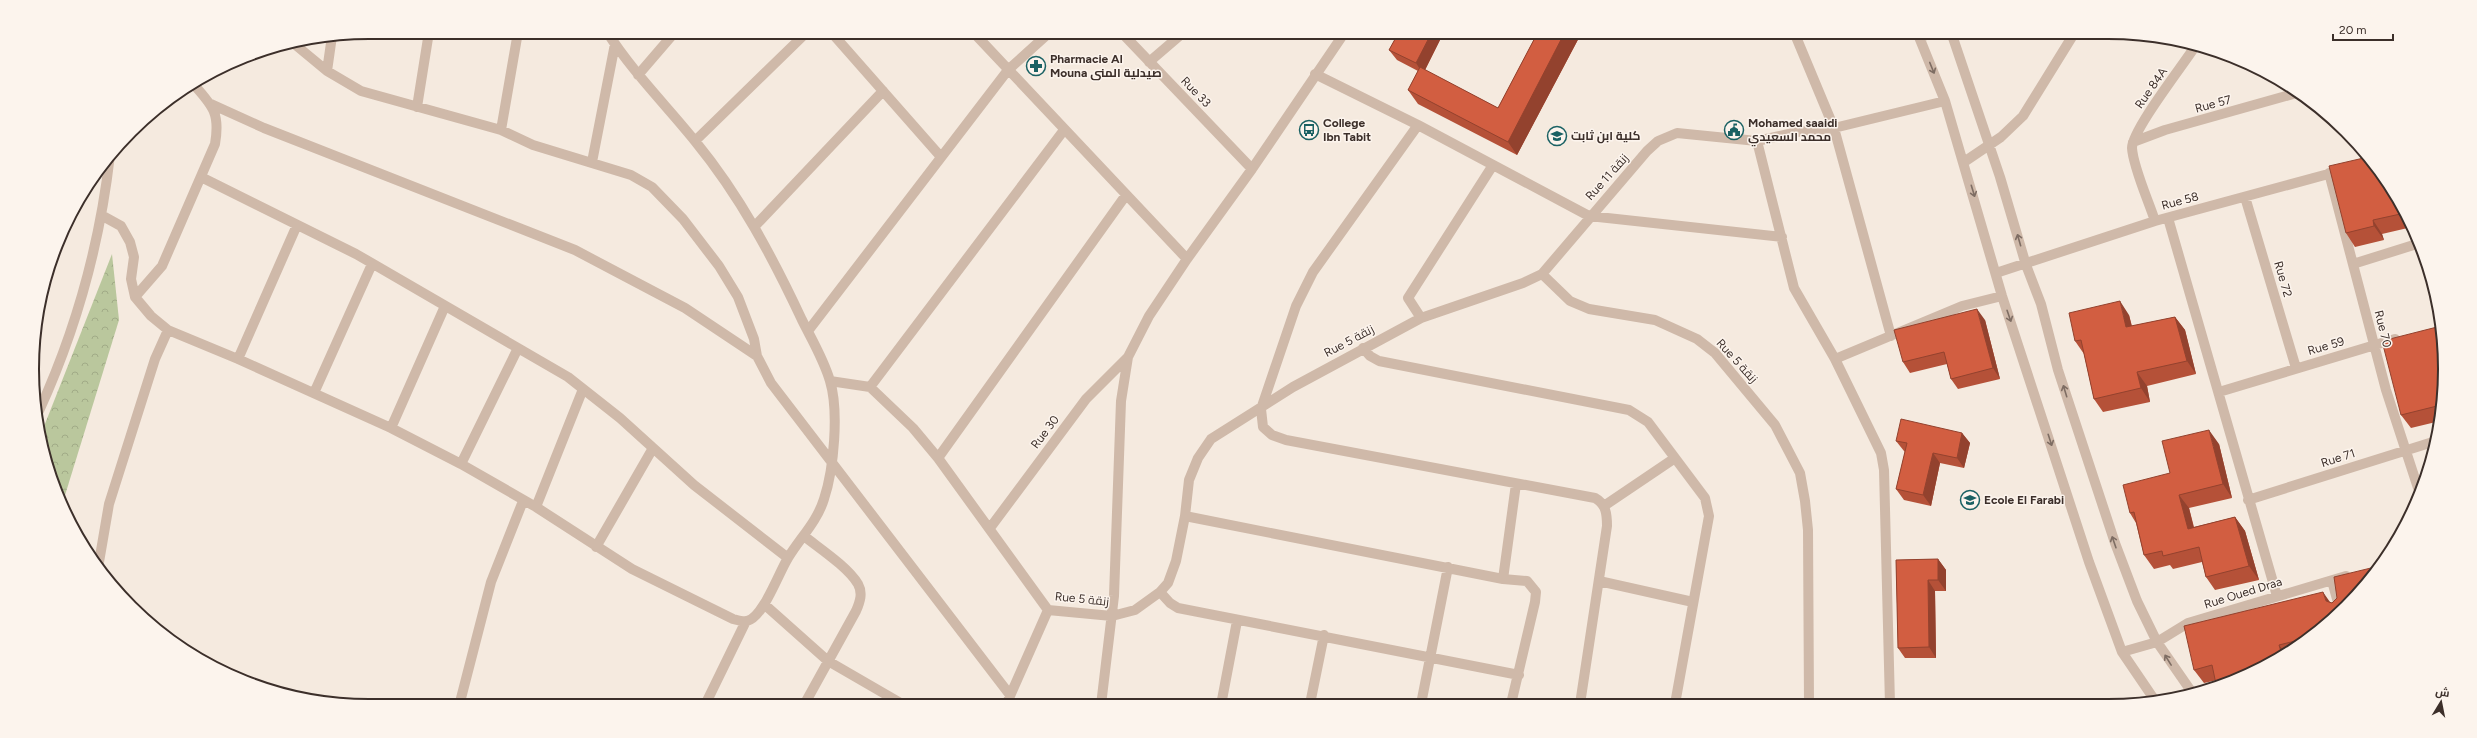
<svg xmlns="http://www.w3.org/2000/svg" width="2477" height="738" font-family="Figtree,Cairo,sans-serif">
	<defs>
		<pattern id="park-crowns" width="20" height="18" patternUnits="userSpaceOnUse"><rect width="20" height="18" fill="#bac79d"/><path d="M2 6a3 3 0 1 1 6 0M12 15a3 3 0 1 1 6 0" fill="none" stroke="#a1ab87"/></pattern>
	</defs>
	<rect width="100%" height="100%" fill="#f5eadf"/>
	<path fill="url(#park-crowns)" d="M112 254 119 320 62 505 44 456 41 434Z"/>
	<g fill="none" stroke-linecap="round" stroke-linejoin="round">
		<path stroke="#cfb9a9" stroke-width="10" d="M831 32 941 157
			M973 32 1187 259
			M1121 32 1252 169
			M1794 32 1834 128 1891 336
			M1917 32 1945 101 2002 296 2089 562 2122 652 2156 702
			M1951 32 2000 177 2026 265 2041 304 2058 370 2115 543 2137 601 2157 642 2191 691
			M1920 38 1931 32
			M292 42 327 71 361 91 501 130 533 145 631 175 652 187 683 219 719 266 738 297 754 339 757 356 771 383 1010 695
			M1149 62 1184 32
			M327 71 332 36
			M1315 74 1418 125 1589 216 1782 237
			M638 75 675 32
			M211 104 264 128 575 250 685 308 757 356
			M417 107 429 32
			M1418 125 1313 272 1296 306 1261 409 1263 427 1272 435 1286 440 1595 498C1606 504 1607 514 1607 526L1580 704
			M501 130 518 32
			M695 141 807 32
			M1757 141 1794 288 1835 359 1881 453 1884 470 1890 704
			M2133 142 2165 130 2300 92
			M592 162 615 44
			M1964 162 2001 137 2023 116 2075 32
			M2329 173 2386 390 2418 488
			M201 177 356 254 568 377 620 418 694 485 788 558
			M2245 197 2296 368
			M101 215 121 226 130 242 134 257 131 279 135 297 151 316 168 330 238 359 391 428 461 464 536 507 632 569 733 619C737 620 743 622 747 621 763 618 779 572 788 558 800 538 817 522 824 499 834 469 839 411 830 381 824 360 812 340 802 320 772 256 740 196 695 141 665 104 632 71 607 32
			M2168 218 2277 596
			M2155 221C2149 202 2133 167 2132 148 2132 130 2184 64 2196 45
			M755 226 883 91
			M2353 264 2420 243
			M1996 273 2155 221 2343 170
			M1542 274 1647 151 1658 141 1677 133 1757 141 1802 131 1834 128 1945 101
			M135 297 162 266 215 144C220 115 214 107 195 86
			M1421 318 1408 298 1493 165
			M808 331 1008 70 1050 32
			M1363 348 1370 356 1379 361 1629 410 1648 422 1705 498 1709 516 1675 704
			M238 359 297 225
			M1835 359 1962 306 2002 296
			M830 381 870 387 913 428 938 458 1048 610 1112 616 1135 610 1160 592 1168 583 1176 561 1185 516 1189 480 1198 458 1211 439 1293 387 1421 318 1523 283 1542 274 1570 301 1589 309 1655 320 1697 339 1715 353 1775 425 1800 473 1805 501 1808 530 1809 704
			M870 387 1064 130
			M2219 392 2395 339
			M314 393 372 264
			M39 411C76 330 100 243 110 155
			M391 428 445 306
			M938 458 1126 195
			M461 464 518 348
			M2248 500 2436 441
			M1604 506 1675 458
			M536 507 583 389
			M1185 516 1503 579 1527 581 1536 592 1535 602 1511 704
			M990 528 1086 399 1128 357
			M804 536C819 548 848 567 858 584 863 593 860 602 856 611L804 705
			M596 547 653 448
			M98 568 109 504 155 359 168 330
			M1503 579 1516 484
			M1599 581 1693 602
			M2332 581 2340 610
			M1160 592 1170 603 1178 608 1519 675
			M764 604 828 661 904 705
			M2122 652 2157 642 2188 623 2346 576
			M1310 704 1324 635
			M1421 704 1448 567
			M705 705 746 621
			M1006 705 1048 610
			M1101 705 1114 596 1121 401 1128 357 1149 316 1187 259 1252 169 1345 32
			M1221 705 1237 621
			M459 706 491 582 523 501"/>
	</g>
	<path fill="#b55138" d="M1399 32H1444L1425 70 1498 108 1538 32H1582L1517 155 1418 104 1408 90 1418 71 1397 60 1389 50Z
		M2388 182 2412 227 2382 234 2384 240 2355 247 2346 233Z
		M2129 315 2132 326 2175 317 2185 330 2196 374 2147 386 2150 402 2103 412 2094 399 2084 354 2075 341Z
		M1985 320 2000 379 1958 389 1951 379 1947 364 1910 373 1903 362Z
		M2445 369 2440 421 2411 428 2401 415Z
		M1962 433 1970 443 1964 468 1940 463 1931 506 1904 500 1896 489 1905 452 1904 451 1896 441Z
		M2219 444 2232 498 2189 508 2194 527 2235 517 2245 531 2259 580 2215 590 2206 577 2202 562 2173 569 2170 565 2154 569 2144 555 2136 523 2130 513 2170 473Z
		M1938 559 1946 570V591H1935L1936 658H1905L1898 648 1896 560Z
		M2375 567 2330 622 2257 671 2204 683 2194 670 2330 602 2332 603Z"/>
	<path fill="#93422e" d="M1432 32H1444L1423 74 1416 63Z
		M1565 32H1582L1517 155 1508 142Z
		M2373 220 2382 234 2384 240 2374 226Z
		M2120 301 2129 315 2135 341 2126 327Z
		M1977 309 1985 320 2000 379 1993 368Z
		M2175 317 2185 330 2196 374 2187 361Z
		M2137 372 2147 386 2150 402 2141 388Z
		M2209 430 2219 444 2232 498 2223 484Z
		M1962 433 1970 443 1964 468 1957 458Z
		M1933 453 1940 463 1931 506 1923 495Z
		M2179 495 2189 508 2197 542 2188 529Z
		M2235 517 2245 531 2259 580 2249 566Z
		M1938 559 1946 570V591L1938 580Z
		M1928 580 1935 591 1936 658 1929 647Z
		M2323 592 2332 605 2326 601Z
		M2279 645 2285 653 2282 655Z"/>
	<path fill="#d25e41" stroke="#93422e" d="M1399 32H1432L1416 63 1389 50Z
		M1538 32H1565L1508 142 1408 90 1420 67 1498 108Z
		M2368 157 2388 182 2405 213 2373 220 2374 226 2346 233 2329 166Z
		M2120 301 2126 327 2175 317 2187 361 2137 372 2141 388 2094 399 2081 340 2075 341 2069 313Z
		M1977 309 1993 368 1951 379 1944 352 1903 362 1894 330Z
		M2441 326 2445 369 2441 405 2401 415 2382 341Z
		M1901 419 1962 433 1957 458 1933 453 1923 495 1896 489 1907 443 1896 441Z
		M2209 430 2223 484 2179 495 2188 529 2235 517 2249 566 2206 577 2199 547 2163 556 2162 551 2144 555 2134 512 2130 513 2123 485 2170 473 2162 441Z
		M1938 559V580H1928L1929 647 1898 648 1896 560Z
		M2375 567 2332 620 2328 621V623L2307 638 2279 645 2282 655 2257 671 2216 684 2212 665 2194 670 2184 626 2323 592 2326 601 2332 603 2337 598 2334 577Z"/>
	<defs><path id="oneway-shaft" d="M-6 0H5M1.5-3L5.5 0L1.5 3" fill="none" stroke-width="1.6" stroke-linecap="round" stroke-linejoin="round"/></defs>
	<g stroke="#7e6d63">
		<use href="#oneway-shaft" transform="translate(1932 68) rotate(68)"/>
		<use href="#oneway-shaft" transform="translate(1973 191) rotate(73)"/>
		<use href="#oneway-shaft" transform="translate(2019 240) rotate(-106)"/>
		<use href="#oneway-shaft" transform="translate(2009 316) rotate(71)"/>
		<use href="#oneway-shaft" transform="translate(2065 391) rotate(-107)"/>
		<use href="#oneway-shaft" transform="translate(2050 440) rotate(72)"/>
		<use href="#oneway-shaft" transform="translate(2114 542) rotate(-109)"/>
		<use href="#oneway-shaft" transform="translate(2168 660) rotate(-122)"/>
	</g>
	<defs>
		<g id="pharmacy-ring" transform="scale(1)"><circle r="9.5" fill="#fcf4ed" stroke="#1a6163" stroke-width="1.5"/><path d="M-2-6h4v4h4v4h-4v4h-4v-4h-4v-4h4Z" fill="#1a6163"/></g>
		<g id="bus-ring" transform="scale(1)"><circle r="9.5" fill="#fcf4ed" stroke="#1a6163" stroke-width="1.5"/><path d="M-5-6H5V4H4V6H2V4H-2V6H-4V4H-5ZM-3.5-4V0h7V-4ZM-3.5 1.2v1.5H-2V1.2ZM2 1.2v1.5H3.5V1.2Z" fill="#1a6163"/></g>
		<g id="civic-ring" transform="scale(1)"><circle r="9.5" fill="#fcf4ed" stroke="#1a6163" stroke-width="1.5"/><path d="M-.6-6.5H3V-4.5H.6V-3L4-1V1h2V6H-6V1h2V-1L-.6-3ZM-1.2 2.5V6h2.4V2.5Z" fill="#1a6163"/></g>
		<g id="school-ring" transform="scale(1)"><circle r="9.5" fill="#fcf4ed" stroke="#1a6163" stroke-width="1.5"/><path d="M0-5L7-2L0 1L-7-2ZM-4 1L0 2.5L4 1V4Q0 6-4 4Z" fill="#1a6163"/></g>
	</defs>
	<g fill-rule="evenodd">
		<use href="#pharmacy-ring" x="1036" y="66"/>
		<use href="#bus-ring" x="1309" y="130"/>
		<use href="#civic-ring" x="1734" y="130"/>
		<use href="#school-ring" x="1557" y="136"/>
		<use href="#school-ring" x="1970" y="500"/>
	</g>
	<g text-anchor="middle" dominant-baseline="central" stroke-width="3" stroke-linejoin="round" paint-order="stroke">
		<g font-size="12" font-weight="bold" fill="#3c2f2a" stroke="#fcf4ed" text-anchor="start">
			<text x="1050" y="59">Pharmacie Al<tspan x="1050" dy="14">Mouna صيدلية المنى</tspan></text>
			<text x="1323" y="123">College<tspan x="1323" dy="14">Ibn Tabit</tspan></text>
			<text x="1748" y="123">Mohamed saaidi<tspan x="1748" dy="14">محمد السعيدي</tspan></text>
			<text x="1571" y="136">كلية ابن ثابت</text>
			<text x="1984" y="500">Ecole El Farabi</text>
		</g>
		<g font-size="12" fill="#3c2f2a" stroke="#fcf4ed">
			<text transform="translate(2151 88) rotate(-55)">Rue 84A</text>
			<text transform="translate(1196 92) rotate(46)">Rue 33</text>
			<text transform="translate(2213 104) rotate(-15)">Rue 57</text>
			<text transform="translate(1607 177) rotate(-48)">Rue 11 زنقة</text>
			<text transform="translate(2180 201) rotate(-15)">Rue 58</text>
			<text transform="translate(2283 279) rotate(74)">Rue 72</text>
			<text transform="translate(2383 329) rotate(76)">Rue 70</text>
			<text transform="translate(1349 341) rotate(-28)">Rue 5 زنقة</text>
			<text transform="translate(2326 346) rotate(-16)">Rue 59</text>
			<text transform="translate(1737 361) rotate(48)">Rue 5 زنقة</text>
			<text transform="translate(1045 432) rotate(-53)">Rue 30</text>
			<text transform="translate(2338 458) rotate(-18)">Rue 71</text>
			<text transform="translate(2243 593) rotate(-17)">Rue Oued Draa</text>
			<text transform="translate(1082 599) rotate(6)">Rue 5 زنقة</text>
		</g>
	</g>
	<path d="M0 0H2477V738H0ZM369 39H2108A330 330 0 0 1 2438 369V369A330 330 0 0 1 2108 699H369A330 330 0 0 1 39 369V369A330 330 0 0 1 369 39Z" fill="#fcf4ed" fill-rule="evenodd"/>
	<path fill="none" stroke="#3c2f2a" stroke-width="2" d="M369 39H2108A330 330 0 0 1 2438 369V369A330 330 0 0 1 2108 699H369A330 330 0 0 1 39 369V369A330 330 0 0 1 369 39Z"/>
	<g transform="translate(2441 702) rotate(10)" stroke="#fcf4ed" stroke-width="3" paint-order="stroke">
	<path d="M0-3L7 15L0 10L-7 15Z" fill="#3c2f2a"/>
	<text y="-6" font-size="11" font-weight="bold" text-anchor="middle" fill="#3c2f2a">ش</text>
	</g>
	<path d="M2333 34v6h60v-6" fill="none" stroke="#3c2f2a" stroke-width="2"/>
	<text x="2339" y="34" font-size="12" fill="#3c2f2a" stroke="#fcf4ed" stroke-width="3" paint-order="stroke">20 m</text>
</svg>
